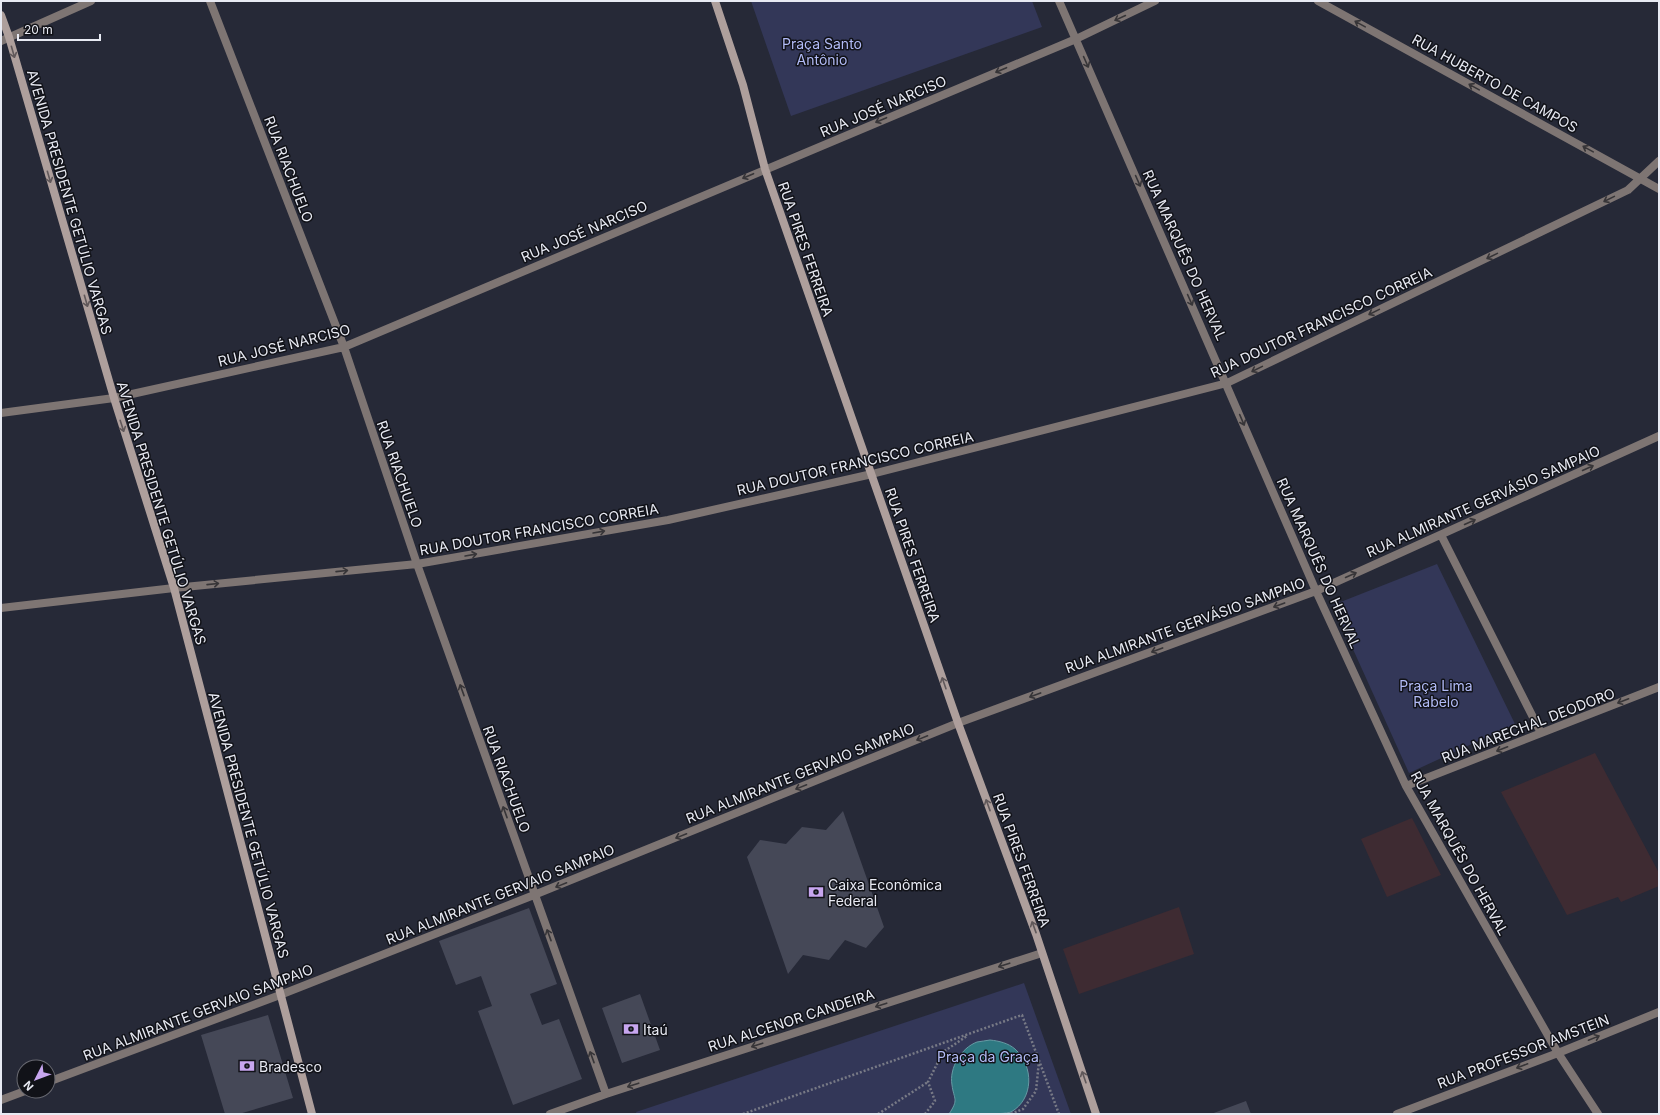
<svg xmlns="http://www.w3.org/2000/svg" width="1660" height="1115" font-family="Inter,sans-serif">
	<rect width="100%" height="100%" fill="#262937"/>
	<path fill="#3e2b32" d="M1595 753 1659 873V886L1621 902 1618 897 1567 915 1501 792Z
		M1412 818 1441 875 1387 897 1361 839Z
		M1179 907 1194 954 1079 994 1063 949Z"/>
	<path fill="#333758" d="M751 1H1032L1042 27 791 116Z
		M1437 564 1515 724 1409 773 1333 605Z
		M1024 983 1071 1114H637L636 1112Z"/>
	<path fill="#2e7982" stroke="#669ba4" d="M990 1040C999 1041 1008 1043 1015 1049 1034 1066 1034 1099 1011 1112 1003 1115 961 1114 949 1114 959 1099 954 1100 952 1085 949 1068 961 1048 977 1042 981 1041 986 1041 990 1040Z"/>
	<path fill="#454857" d="M843 811 884 927 866 948 845 940 829 960 803 955 788 974 747 857 760 840 786 844 802 827 826 830Z
		M529 908 557 984 530 994 542 1025 559 1019 582 1079 513 1105 478 1011 492 1006 481 976 456 985 439 941Z
		M640 994 660 1050 622 1063 602 1008Z
		M268 1015 293 1098 239 1114H225L201 1035Z
		M1246 1101 1251 1114H1211Z"/>
	<g fill="none" stroke-linecap="round" stroke-linejoin="round">
		<path stroke="#787a86" stroke-width="2.5" stroke-dasharray="2 2" stroke-linecap="butt" d="M743 1114 1022 1015 1059 1114
			M878 1114 928 1082
			M925 1114 935 1101 928 1082 943 1052 967 1036
			M1011 1114 1023 1109 1036 1091 1039 1061"/>
		<path stroke="#7e7573" stroke-width="8" d="M210 1 344 347 417 564 606 1094
			M1059 1 1316 591 1406 786 1558 1053 1598 1114
			M1318 1 1659 189
			M1 41 91 1
			M1 413 114 398 344 347 1076 39 1155 1
			M1441 535 1541 733
			M1 608 174 588 417 564 668 520 872 474 1227 383 1628 190 1659 161
			M1406 786 1659 687
			M48 1082 280 995 534 895 958 723 1316 591 1659 436
			M1 1100 25 1091
			M550 1114 606 1094 1042 953
			M1397 1114 1558 1053 1659 1012"/>
		<path stroke="#ae9f9c" stroke-width="8" d="M715 1 743 85 765 169 958 723 1036 934 1096 1114
			M1 15 9 37 114 398 174 588 312 1114"/>
	</g>
	<defs><path id="oneway-shaft" d="M-6 0H5M1.5-3L5.5 0L1.5 3" fill="none" stroke-width="1.6" stroke-linecap="round" stroke-linejoin="round"/></defs>
	<g stroke="#373538">
		<use href="#oneway-shaft" transform="translate(1120 18) rotate(155)"/>
		<use href="#oneway-shaft" transform="translate(1360 24) rotate(-151)"/>
		<use href="#oneway-shaft" transform="translate(1086 62) rotate(66)"/>
		<use href="#oneway-shaft" transform="translate(1001 70) rotate(157)"/>
		<use href="#oneway-shaft" transform="translate(1474 87) rotate(-151)"/>
		<use href="#oneway-shaft" transform="translate(881 120) rotate(157)"/>
		<use href="#oneway-shaft" transform="translate(1588 149) rotate(-151)"/>
		<use href="#oneway-shaft" transform="translate(748 176) rotate(157)"/>
		<use href="#oneway-shaft" transform="translate(1138 181) rotate(66)"/>
		<use href="#oneway-shaft" transform="translate(1609 199) rotate(154)"/>
		<use href="#oneway-shaft" transform="translate(1492 256) rotate(154)"/>
		<use href="#oneway-shaft" transform="translate(1190 300) rotate(66)"/>
		<use href="#oneway-shaft" transform="translate(1374 312) rotate(154)"/>
		<use href="#oneway-shaft" transform="translate(1257 369) rotate(154)"/>
		<use href="#oneway-shaft" transform="translate(1242 420) rotate(67)"/>
		<use href="#oneway-shaft" transform="translate(1588 468) rotate(-24)"/>
		<use href="#oneway-shaft" transform="translate(1470 522) rotate(-24)"/>
		<use href="#oneway-shaft" transform="translate(599 532) rotate(-10)"/>
		<use href="#oneway-shaft" transform="translate(471 555) rotate(-10)"/>
		<use href="#oneway-shaft" transform="translate(342 571) rotate(-6)"/>
		<use href="#oneway-shaft" transform="translate(1351 575) rotate(-24)"/>
		<use href="#oneway-shaft" transform="translate(213 584) rotate(-6)"/>
		<use href="#oneway-shaft" transform="translate(1279 605) rotate(160)"/>
		<use href="#oneway-shaft" transform="translate(1157 650) rotate(160)"/>
		<use href="#oneway-shaft" transform="translate(462 690) rotate(-110)"/>
		<use href="#oneway-shaft" transform="translate(1035 695) rotate(160)"/>
		<use href="#oneway-shaft" transform="translate(1623 701) rotate(159)"/>
		<use href="#oneway-shaft" transform="translate(922 738) rotate(158)"/>
		<use href="#oneway-shaft" transform="translate(1502 749) rotate(159)"/>
		<use href="#oneway-shaft" transform="translate(801 787) rotate(158)"/>
		<use href="#oneway-shaft" transform="translate(505 812) rotate(-110)"/>
		<use href="#oneway-shaft" transform="translate(681 836) rotate(158)"/>
		<use href="#oneway-shaft" transform="translate(561 885) rotate(158)"/>
		<use href="#oneway-shaft" transform="translate(549 935) rotate(-110)"/>
		<use href="#oneway-shaft" transform="translate(1004 965) rotate(162)"/>
		<use href="#oneway-shaft" transform="translate(881 1005) rotate(162)"/>
		<use href="#oneway-shaft" transform="translate(1594 1038) rotate(-22)"/>
		<use href="#oneway-shaft" transform="translate(757 1045) rotate(162)"/>
		<use href="#oneway-shaft" transform="translate(592 1057) rotate(-110)"/>
		<use href="#oneway-shaft" transform="translate(1522 1066) rotate(159)"/>
		<use href="#oneway-shaft" transform="translate(633 1085) rotate(162)"/>
	</g>
	<g stroke="#60585a">
		<use href="#oneway-shaft" transform="translate(13 52) rotate(74)"/>
		<use href="#oneway-shaft" transform="translate(49 177) rotate(74)"/>
		<use href="#oneway-shaft" transform="translate(86 301) rotate(74)"/>
		<use href="#oneway-shaft" transform="translate(122 426) rotate(72)"/>
		<use href="#oneway-shaft" transform="translate(944 683) rotate(-109)"/>
		<use href="#oneway-shaft" transform="translate(988 805) rotate(-110)"/>
		<use href="#oneway-shaft" transform="translate(1034 927) rotate(-110)"/>
		<use href="#oneway-shaft" transform="translate(1084 1077) rotate(-109)"/>
	</g>
	<defs>
		<g id="bank-bare" transform="scale(1.2)"><path d="M-6-4H6V4H-6ZM0-2.3a2.3 2.3 0 1 0 0 4.6a2.3 2.3 0 1 0 0-4.6Z" fill="#c7a6ef" stroke="#111218" stroke-width="2.5" paint-order="stroke"/></g>
	</defs>
	<g fill-rule="evenodd">
		<use href="#bank-bare" x="816" y="892"/>
		<use href="#bank-bare" x="631" y="1029"/>
		<use href="#bank-bare" x="247" y="1066"/>
	</g>
	<g text-anchor="middle" dominant-baseline="central" stroke-width="3" stroke-linejoin="round" paint-order="stroke">
		<g font-size="14" fill="#b2bbf6" stroke="#111218">
			<text x="822" y="43">Praça Santo<tspan x="822" dy="16">Antônio</tspan></text>
			<text x="1436" y="685">Praça Lima<tspan x="1436" dy="16">Rabelo</tspan></text>
			<text x="988" y="1056">Praça da Graça</text>
		</g>
		<g font-size="14" fill="#e8eaf3" stroke="#111218">
			<text transform="translate(1495 83) rotate(29)">RUA HUBERTO DE CAMPOS</text>
			<text transform="translate(883 106) rotate(-23)">RUA JOSÉ NARCISO</text>
			<text transform="translate(289 169) rotate(69)">RUA RIACHUELO</text>
			<text transform="translate(70 202) rotate(74)">AVENIDA PRESIDENTE GETÚLIO VARGAS</text>
			<text transform="translate(584 231) rotate(-23)">RUA JOSÉ NARCISO</text>
			<text transform="translate(806 249) rotate(71)">RUA PIRES FERREIRA</text>
			<text transform="translate(1185 255) rotate(66)">RUA MARQUÊS DO HERVAL</text>
			<text transform="translate(1321 322) rotate(-25)">RUA DOUTOR FRANCISCO CORREIA</text>
			<text transform="translate(284 345) rotate(-14)">RUA JOSÉ NARCISO</text>
			<text transform="translate(855 463) rotate(-13)">RUA DOUTOR FRANCISCO CORREIA</text>
			<text transform="translate(400 474) rotate(71)">RUA RIACHUELO</text>
			<text transform="translate(1483 501) rotate(-24)">RUA ALMIRANTE GERVÁSIO SAMPAIO</text>
			<text transform="translate(162 513) rotate(73)">AVENIDA PRESIDENTE GETÚLIO VARGAS</text>
			<text transform="translate(539 529) rotate(-10)">RUA DOUTOR FRANCISCO CORREIA</text>
			<text transform="translate(913 555) rotate(71)">RUA PIRES FERREIRA</text>
			<text transform="translate(1319 563) rotate(66)">RUA MARQUÊS DO HERVAL</text>
			<text transform="translate(1185 625) rotate(-20)">RUA ALMIRANTE GERVÁSIO SAMPAIO</text>
			<text transform="translate(1528 725) rotate(-21)">RUA MARECHAL DEODORO</text>
			<text transform="translate(800 773) rotate(-22)">RUA ALMIRANTE GERVAIO SAMPAIO</text>
			<text transform="translate(507 779) rotate(70)">RUA RIACHUELO</text>
			<text transform="translate(249 825) rotate(75)">AVENIDA PRESIDENTE GETÚLIO VARGAS</text>
			<text transform="translate(1460 853) rotate(61)">RUA MARQUÊS DO HERVAL</text>
			<text transform="translate(1022 860) rotate(70)">RUA PIRES FERREIRA</text>
			<text transform="translate(500 894) rotate(-22)">RUA ALMIRANTE GERVAIO SAMPAIO</text>
			<text transform="translate(198 1012) rotate(-21)">RUA ALMIRANTE GERVAIO SAMPAIO</text>
			<text transform="translate(791 1020) rotate(-18)">RUA ALCENOR CANDEIRA</text>
			<text transform="translate(1523 1051) rotate(-21)">RUA PROFESSOR AMSTEIN</text>
		</g>
		<g font-size="14" fill="#e8eaf3" stroke="#111218" text-anchor="start">
			<text x="828" y="884">Caixa Econômica<tspan x="828" dy="16">Federal</tspan></text>
			<text x="643" y="1029">Itaú</text>
			<text x="259" y="1066">Bradesco</text>
		</g>
	</g>
	<rect width="1660" height="1115" fill="none" stroke="#e8eaf3" stroke-width="4"/>
	<g transform="translate(36 1079) rotate(228)"><circle r="19" fill="#111218" stroke="#676870"/>
	<path d="M0-3L7 15L0 10L-7 15Z" fill="#c7a6ef"/>
	<text y="-6" font-size="11" font-weight="bold" text-anchor="middle" fill="#e8eaf3">N</text>
	</g>
	<path d="M18 34v6h82v-6" fill="none" stroke="#e8eaf3" stroke-width="2"/>
	<text x="24" y="34" font-size="12" fill="#e8eaf3" stroke="#111218" stroke-width="3" paint-order="stroke">20 m</text>
</svg>
